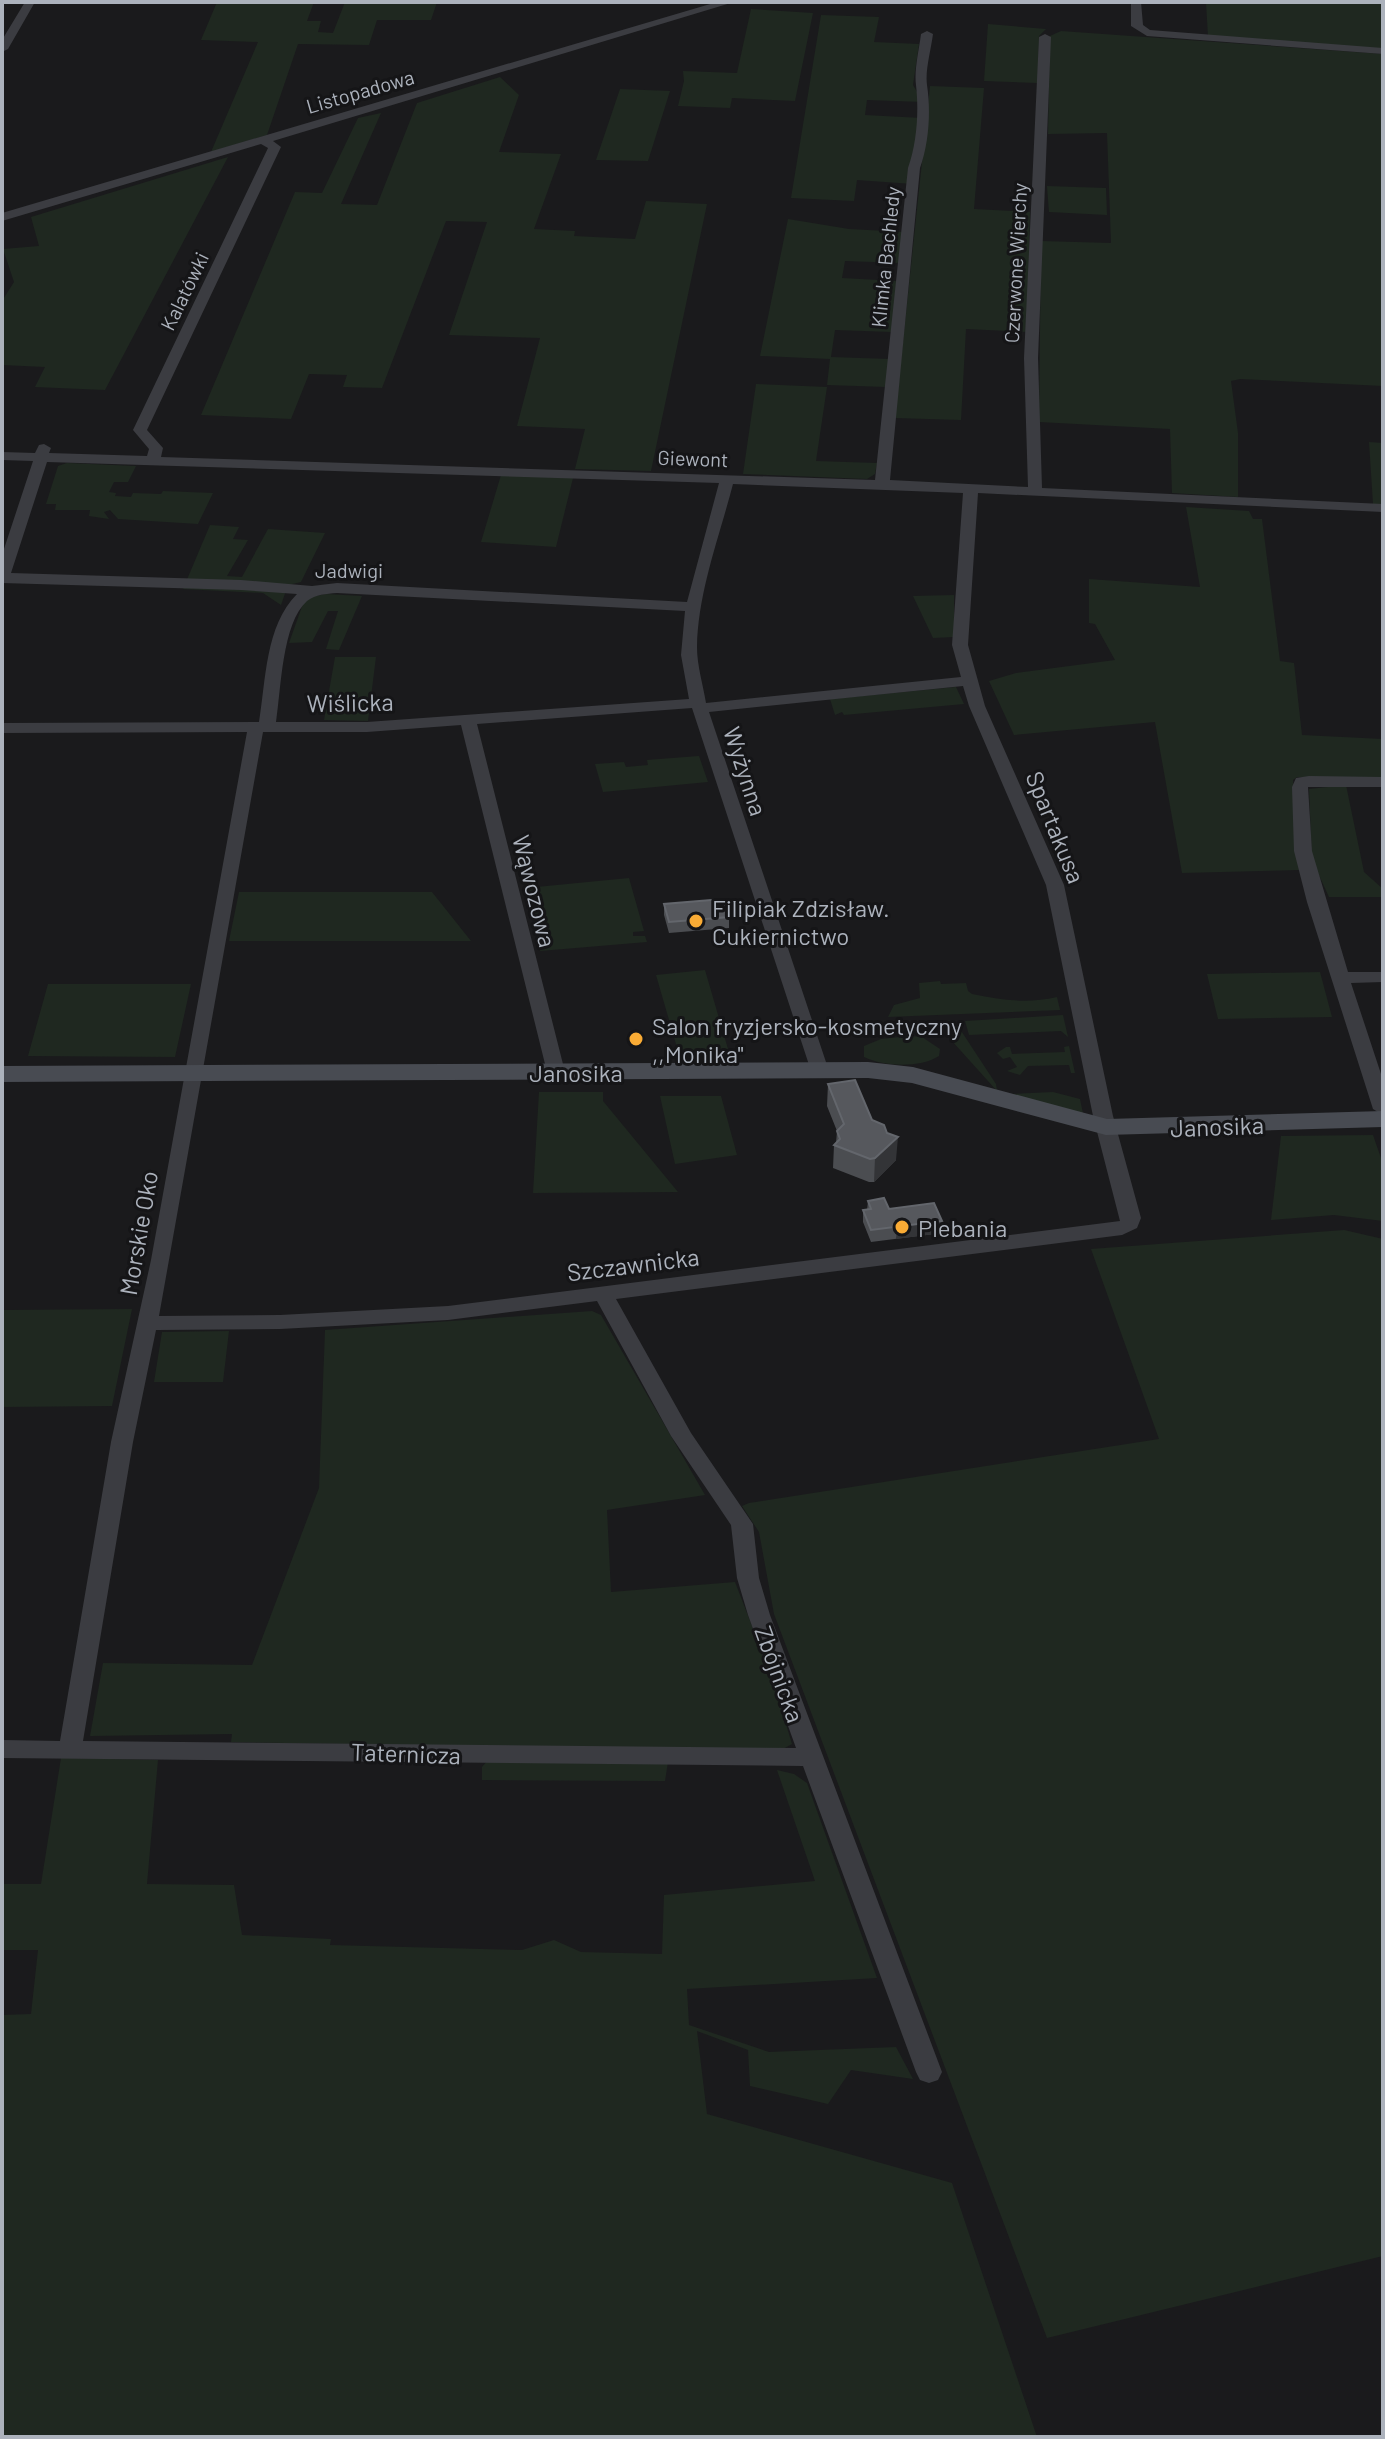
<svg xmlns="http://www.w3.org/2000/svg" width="1385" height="2439" font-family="Barlow,sans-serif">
	<rect width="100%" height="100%" fill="#1a1a1c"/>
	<path fill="#1f2820" d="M217 2H314L307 21H321L318 32 333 33 345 2H437L431 20H377L369 45 298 44 267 135 211 152 258 42 201 40Z
		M1206 2H1383V49L1208 37Z
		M751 9 813 13 795 101 732 98 730 108 678 106 684 81 683 71 737 73Z
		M821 15 879 17 874 42 919 44 913 85 923 102 867 100 865 115 922 118 913 184 857 180 854 201 791 198Z
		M988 24 1046 29 1039 36 1038 83 984 81Z
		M1061 31 1383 54V386L1240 379 1231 381 1238 433V497L1172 493 1170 429 1039 422 1041 241 1111 243 1107 133 1048 134 1050 36Z
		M500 77 519 95 499 152 561 154 534 229 575 231 574 236 635 239 646 201 707 204 651 471 575 469 585 429 517 426 540 338 449 335 487 222 446 221 382 388 343 387 347 375 309 374 291 419 201 415 295 192 322 193 358 118 381 113 341 204 377 205 417 103Z
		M930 86 984 88 974 209 1030 212 1027 332 966 329 961 420 895 418Z
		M620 89 670 91 648 161 596 160Z
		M228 157 105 390 35 387 45 367 2 365V301L14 282 3 249 39 246 31 217Z
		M1047 186 1106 188 1107 215 1049 212Z
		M788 219 849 229 905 232 900 263 845 261 842 278 897 281 892 332 835 330 831 357 890 359 886 387 827 385 830 359 760 356Z
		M756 384 827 387 816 461 877 463 875 474 867 479 743 474Z
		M1369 442 1383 443V504H1373Z
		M67 463 136 466 128 482H114L109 492 116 493 115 496 131 497 133 493 161 494 163 491 213 493 198 524 118 519 110 510 104 512 109 519 89 516 90 510H55L56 504H46L58 466Z
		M501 475 573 478 556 547 481 542Z
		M1186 507 1249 511 1253 519H1262L1280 661 1294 663 1302 735 1383 739V778L1297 777 1293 780 1299 870 1182 873 1155 722 1014 735 989 681 1016 673 1115 660 1095 624 1089 623V579L1200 587Z
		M210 525 239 527 233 539 248 540 227 576 242 577 268 529 325 533 301 582 288 585 281 605 263 593 183 589Z
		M326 594 362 596 339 650 326 649 338 611H328L312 642 289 643 305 598Z
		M954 595V637L933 638 913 596Z
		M335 657H376L368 721 324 720Z
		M956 687 964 704 844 715 842 712 835 715 830 699Z
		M699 756 708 782 603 792 595 764 624 762 626 767 648 765 647 760Z
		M1346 785 1364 872 1383 889V897H1329L1312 860 1309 789Z
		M629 878 644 931 633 932V936H645L647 942 540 951 526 888Z
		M239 892H432L471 941H229Z
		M705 970 728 1049 678 1051 656 975Z
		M1320 972 1332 1017 1218 1019 1207 974Z
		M940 981 941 984 966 983 968 991 972 994C1001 1000 1027 1004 1057 997L1060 1010 888 1017 894 1005 920 998 919 983Z
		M48 984H191L175 1057 28 1056Z
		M1063 1015 1068 1037 1061 1031 969 1035 965 1021Z
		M954 1020 996 1084 997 1091 943 1031 909 1024Z
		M909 1036 922 1037 940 1049 939 1056C920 1068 885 1067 864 1057V1046L881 1039Z
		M1069 1046 1075 1073H1071L1069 1065 1028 1066 1020 1075 1007 1071 1017 1067 1010 1057 1003 1059 997 1053 1006 1047H1010L1012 1054 1065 1052 1064 1047Z
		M539 1092H603V1101L678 1192 533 1193Z
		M1053 1092 1080 1099 1084 1118 1011 1094Z
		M660 1096H721L737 1155 675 1164Z
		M1373 1135 1383 1164V1221L1334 1215 1271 1220 1281 1136Z
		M1344 1230 1383 1239V2256L1047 2338 774 1614 759 1532 742 1506 749 1503 1159 1439 1091 1249Z
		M132 1309 112 1406 2 1407V1310Z
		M592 1311 601 1315 705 1495 607 1510 611 1592 735 1582 771 1675 792 1744 779 1751 231 1742 232 1734 90 1736 103 1663 252 1665 319 1488 325 1330Z
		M229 1331 223 1382H154L162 1332Z
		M61 1758 158 1760 147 1884 234 1885 242 1935 331 1939 330 1945 522 1950 554 1940 581 1952 662 1954 664 1895 815 1881 777 1770 794 1774 807 1783 877 1978 687 1989 689 2025 769 2052 896 2047 913 2079 851 2070 828 2104 750 2086 748 2050 697 2031 707 2114 952 2183 1037 2437H2V2015L31 2014 38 1950H2V1884H41Z
		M488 1760 668 1762 665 1781 482 1780V1767Z"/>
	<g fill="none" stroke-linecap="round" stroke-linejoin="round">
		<path fill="#3b3c41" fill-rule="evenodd" d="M25 2H35L8 49 2 52V40Z
			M717 2H734L273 141 281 147 147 430 163 448 161 457 875 480 908 168C917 143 919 111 916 85 914 70 919 50 921 34L927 31 933 34C931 50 925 70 927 85 931 111 929 143 920 168L890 480 1028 487 1024 358 1039 37 1045 34 1051 37 1038 358 1042 488 1383 504V512L978 493 968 645 985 706 1064 885 1113 1116 1141 1218 1137 1228 1122 1235 616 1299 691 1433 753 1524 759 1578 770 1615 942 2072 938 2080 929 2083 920 2080 916 2072 803 1766 2 1758V1740L60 1741 111 1442 151 1260 247 732 2 733V723L259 722C266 681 265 626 297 594L241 590 2 583V555L33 461 2 460V452L35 453 39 445 44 444 51 448 49 453 147 456 149 449 133 430 268 148 261 144 2 221V213ZM47 462 719 483 687 602 337 583 312 586 241 580 11 573ZM733 484 963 493 952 645 961 677 706 703C703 684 697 666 697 647 698 592 719 538 733 484ZM337 593 685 611 681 655 689 699 367 722H276C281 690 282 623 307 601 316 594 326 594 337 593ZM963 686 969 706 1046 885 1093 1116 1120 1221 448 1306 280 1315 159 1316 263 732H367L461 725 547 1072 556 1078 565 1072 477 724 692 708 811 1071 820 1077 829 1071 709 712ZM597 1301 671 1436 731 1525 737 1578 748 1615 796 1748 83 1741 133 1442 156 1330 280 1329 448 1320Z
			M1131 2H1141L1143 25 1150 30 1383 48V54L1147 36 1131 26Z
			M1309 776 1383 777V787H1308L1312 851 1348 972H1383V982L1351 983 1383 1080V1115L1373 1109 1307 902 1294 851 1292 787 1296 778Z"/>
		<path fill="#484b52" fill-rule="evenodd" d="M868 1062 913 1067 1107 1119 1383 1111V1127L1106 1135 912 1083 868 1078 2 1082V1066Z"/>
	</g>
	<path fill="#4b4d51" d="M664 904 729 917V928L669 933 664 915Z
		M828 1084 872 1120 896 1160 874 1182H869L833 1168 834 1145 836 1143 837 1131 827 1106Z
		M868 1201 889 1209 942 1233 871 1242 863 1222V1210H867Z"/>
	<path fill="#333437" d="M898 1137 896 1160 874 1182 875 1158Z
		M942 1221V1233L896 1239 897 1227Z"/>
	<path fill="#56585d" stroke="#63666c" stroke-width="2" d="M723 899 729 917 669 922 664 904Z
		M855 1080 872 1120 884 1125 887 1133 898 1137 875 1158 870 1159 834 1145 840 1139 837 1131 844 1124 828 1084Z
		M884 1198 889 1209 934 1203 942 1221 871 1230 863 1210 871 1209 868 1201Z"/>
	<g fill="#f9ab35" stroke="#151517" stroke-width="3">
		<circle cx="696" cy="921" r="8"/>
		<circle cx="636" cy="1039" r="8"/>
		<circle cx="902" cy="1227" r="8"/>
	</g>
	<g text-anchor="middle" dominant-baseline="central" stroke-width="6" stroke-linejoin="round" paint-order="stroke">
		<g font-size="20" fill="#acb2bc" stroke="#151517">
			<text transform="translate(360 91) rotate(-16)">Listopadowa</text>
			<text transform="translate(885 257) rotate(-84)">Klimka Bachledy</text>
			<text transform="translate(1015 263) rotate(-87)">Czerwone Wierchy</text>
			<text transform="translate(184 291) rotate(-64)">Kalatówki</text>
			<text transform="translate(693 458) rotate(2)">Giewont</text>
			<text x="349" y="570">Jadwigi</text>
		</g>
		<g font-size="24" fill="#acb2bc" stroke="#151517">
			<text transform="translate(350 702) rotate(-1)">Wiślicka</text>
			<text transform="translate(746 771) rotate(72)">Wyżynna</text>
			<text transform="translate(1056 827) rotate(68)">Spartakusa</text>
			<text transform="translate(535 891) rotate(76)">Wąwozowa</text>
			<text x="576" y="1072">Janosika</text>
			<text transform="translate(1217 1126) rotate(-2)">Janosika</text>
			<text transform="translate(138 1233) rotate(-80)">Morskie Oko</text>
			<text transform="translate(633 1264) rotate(-7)">Szczawnicka</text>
			<text transform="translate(780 1674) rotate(70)">Zbójnicka</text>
			<text transform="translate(406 1753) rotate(2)">Taternicza</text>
		</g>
		<g font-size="24" fill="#acb2bc" stroke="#151517" text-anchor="start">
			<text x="712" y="907">Filipiak Zdzisław.<tspan x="712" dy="28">Cukiernictwo</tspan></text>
			<text x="652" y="1025">Salon fryzjersko-kosmetyczny<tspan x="652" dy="28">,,Monika''</tspan></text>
			<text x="918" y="1227">Plebania</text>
		</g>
	</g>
	<rect width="1385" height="2439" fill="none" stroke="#acb2bc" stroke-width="8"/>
</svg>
